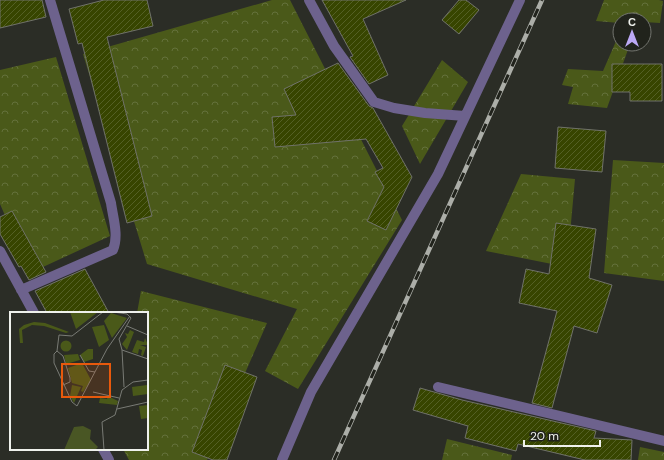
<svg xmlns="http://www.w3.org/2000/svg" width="664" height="460" font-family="'DM Sans',sans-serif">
	<defs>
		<pattern id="forest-crowns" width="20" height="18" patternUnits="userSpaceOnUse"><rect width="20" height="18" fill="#4a5919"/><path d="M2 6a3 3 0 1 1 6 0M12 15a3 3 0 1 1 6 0" fill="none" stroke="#64713b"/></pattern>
		<pattern id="building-hatch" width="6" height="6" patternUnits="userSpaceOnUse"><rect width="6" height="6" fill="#374500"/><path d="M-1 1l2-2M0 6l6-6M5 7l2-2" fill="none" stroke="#546025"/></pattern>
	</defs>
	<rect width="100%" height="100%" fill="#2b2d26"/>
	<path fill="url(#forest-crowns)" d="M272 0H290L402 220 298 389 265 371 297 309 147 264 83 54Z
		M604 0H659L663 1 660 23 644 22V20H620V23L596 21Z
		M620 32V44H630L607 108 568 104 573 87 562 85 568 69 603 71Z
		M56 57 110 236 30 273 0 204V70Z
		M442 60 468 82 420 164 402 126Z
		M613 160 664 163V281L604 273Z
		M521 174 575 179 567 267 486 251Z
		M141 291 267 323 207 460H129L123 449H147V313H137Z
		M447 439 512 455 511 460H442Z
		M640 447 664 452V460H638Z"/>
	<path fill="url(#building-hatch)" stroke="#70726a" d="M0 0H42L46 17 0 28Z
		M104 0H147L153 26 107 37 152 216 127 223 82 43 78 44 69 9Z
		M322 0H406L363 19 388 75 369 84 350 57 353 56Z
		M459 0H466L479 10 459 34 442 20Z
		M338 63 369 106 373 108 412 177 386 230 367 221 384 187 375 172 383 168 366 139 275 147 272 117 296 115 284 89Z
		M612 64H662V101H630V92H612Z
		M558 127 606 131 602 172 555 168Z
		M12 211 46 272 29 280 21 266 19 267 0 234V217Z
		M556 223 596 229 589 278 612 285 597 333 574 326 552 408 532 403 557 311 519 303 526 269 549 274Z
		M85 269 109 313H47L35 291Z
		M225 365 257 377 227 460H213L192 452Z
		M420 388 462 400 596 431 594 438 632 440 631 460H585L518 444 516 451 465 438 468 426 413 410Z"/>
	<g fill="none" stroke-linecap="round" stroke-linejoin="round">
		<path stroke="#6d628d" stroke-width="10" d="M309 0 334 46 374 102 394 108 425 113 465 116
			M0 251 34 313
			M21 290 113 250C119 235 113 218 111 203L50 0
			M103 449 109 460
			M282 460 311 392 438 174 520 0"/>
		<path stroke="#6d628d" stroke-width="10" d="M438 387 664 441"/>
		<g stroke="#acaea8" stroke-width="4.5">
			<path id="rail" d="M334 460 542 0"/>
		</g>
		<use href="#rail" stroke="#21231c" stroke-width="3" stroke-dasharray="9" stroke-linecap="butt"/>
	</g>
	<g transform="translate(10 312)">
		<rect width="138" height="138" fill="#2b2d26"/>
		<path d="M73 114 81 118 80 127 88 135 85 138H54L64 115Z" fill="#495624"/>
		<path d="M60 0H88L66 17ZM101 1 117 6 102 26 94 9ZM24 10 35 11 59 20 56 21 34 14 22 13 12 18 13 31H10L9 17 14 13ZM94 13 99 28 89 35 82 15ZM120 18 124 20 117 38 112 32 117 25 115 21 118 22ZM135 26 138 33H130L136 35 133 44 131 43 132 38 129 37 128 42 122 40 127 28 134 30ZM50.5 34a5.5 5.5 0 1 1 11 0a5.5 5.5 0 1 1-11 0ZM78 37H83V47L74 50 70 43ZM68 42 70 48 56 52 54 43ZM72 51 81 68 73 80 71 79 73 74 62 71 58 56ZM62 73 71 75 64 91 60 84ZM137 73 138 82 123 84 122 75ZM98 84 108 89 107 93 89 91 90 86 97 87ZM138 93V106L131 107 129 94Z" fill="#4a5919"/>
		<path fill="none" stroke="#797b75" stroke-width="1" d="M93 0 62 24 49 23 47 39 44 42V51L62 90 67 94 97 37 120 4M103 0 117 2 121 6 109 27 112 38 138 47M117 14 138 23M112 38 114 75M47 39 53 44 60 66V70L53 73M70 43 79 59 85 60M83 80 109 86M107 97 138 90M94 138 92 110 105 103 112 78 123 70 138 68"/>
		<path fill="#e8590c" fill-opacity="0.15" stroke="#e8590c" stroke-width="2" d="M52 52H100V85H52Z"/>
		<rect width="138" height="138" fill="none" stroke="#eff1ec" stroke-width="2"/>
	</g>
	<g transform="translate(632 32)"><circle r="19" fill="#21231c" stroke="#73756f"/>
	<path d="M0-3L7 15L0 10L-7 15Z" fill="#bca9f5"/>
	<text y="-6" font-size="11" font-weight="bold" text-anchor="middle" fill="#eff1ec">С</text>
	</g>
	<path d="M524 440v6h76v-6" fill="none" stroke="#eff1ec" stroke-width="2"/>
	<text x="530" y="440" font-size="12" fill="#eff1ec" stroke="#21231c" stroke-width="3" paint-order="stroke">20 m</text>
</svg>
